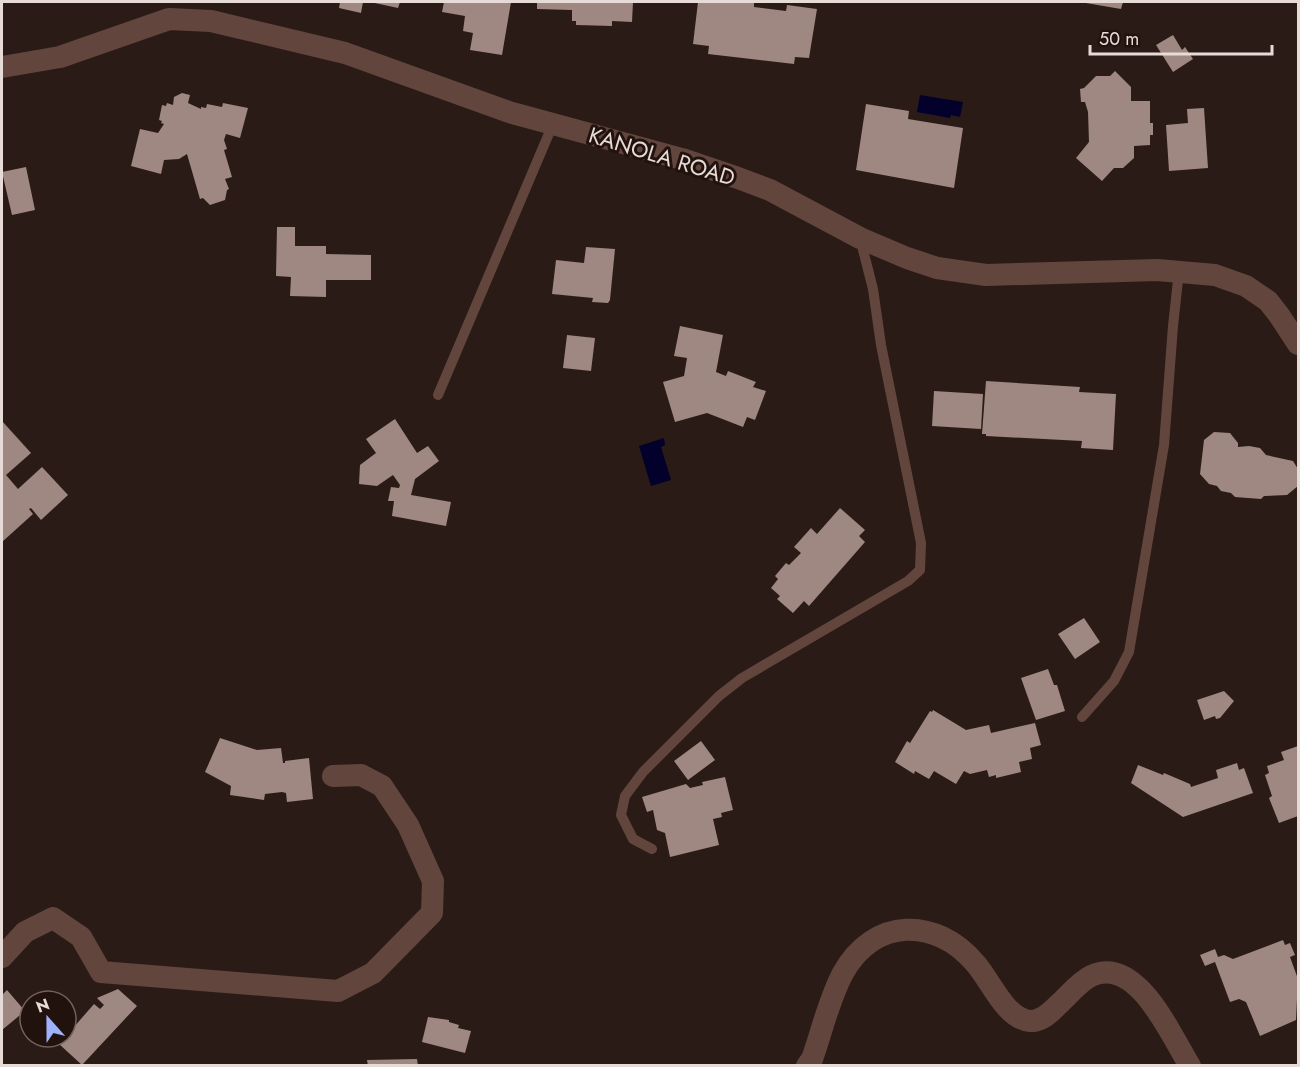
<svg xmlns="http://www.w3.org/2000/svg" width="1300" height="1067" font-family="Jost,sans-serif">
	<rect width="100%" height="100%" fill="#2b1b16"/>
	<path fill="#03002c" d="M920 95 963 102 960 117 951 115 950 118 917 112Z
		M664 438 665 445 661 447 671 480 651 486 639 446Z"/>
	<path fill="#9e8881" d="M340 2H363L361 13 339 8Z
		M370 2H400L398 8Z
		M444 2H511L502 55 470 50 473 33 463 31 465 16 442 12Z
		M537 2H633L632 22 612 21V26L576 25V21H572V10L537 9Z
		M698 2H754V7L786 11 787 5 817 9 809 58 795 57 794 64 708 54 709 46 693 44Z
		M1080 2H1123L1121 9Z
		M1173 35 1182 50 1185 47 1193 59 1173 72 1156 45Z
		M1115 71 1131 87V101H1150V123H1153V135H1150V145L1134 146V158L1123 168H1114L1102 181 1076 158 1089 142 1088 112 1085 102H1081L1080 89 1084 88 1096 76H1110Z
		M182 93 190 95 188 103 201 109V107L206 108 207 104 222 107 223 103 248 108 240 138 226 134 224 140 227 149 224 150 232 177 225 179 229 189 227 190 225 200 210 205 203 198 200 199 187 154 179 159 164 160 161 174 131 166 140 129 158 133 164 124 161 123 162 121 159 120 162 105 166 106 167 103 173 105 174 97Z
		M866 104 909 111 908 119 963 128 954 188 856 170Z
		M1204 108 1208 168 1169 171 1166 125 1188 123 1187 109Z
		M26 167 35 210 12 215 2 172Z
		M277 227H295V246H326V254L371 255V280H326V297L290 296 291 277 276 276Z
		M586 247 615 249 610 300 608 303 592 302 593 298 552 294 556 260 584 263Z
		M680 326 723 335 716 372 726 376 728 371 756 382 753 387 766 391 755 420 747 417 743 427 707 413 675 422 663 382 684 376 687 358 674 356Z
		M567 335 595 338 591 371 563 368Z
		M986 381 1080 387 1079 392 1116 394 1113 450 1081 448 1082 441 986 436V434H982Z
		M934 391 983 394 981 429 932 426Z
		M395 419 417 453 428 446 439 461 415 479 411 495 451 502 446 526 392 516 394 501H388L391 487 399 488 400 485 393 475 377 486 359 484 360 465 376 453 366 439Z
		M2 421 31 453 6 475 18 489 42 467 68 495 41 520 31 508 29 509 33 514 2 542Z
		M1214 432 1230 433 1238 443V447L1249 446 1260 448 1266 455 1293 461 1298 469V486L1287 495 1264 496 1261 499 1235 497 1231 493 1221 491 1217 486 1209 484 1200 474 1204 440Z
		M840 508 865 530 859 536 865 542 809 606 804 601 793 613 777 599 780 596 771 588 778 579 775 576 786 563 789 565 801 553 794 547 811 528 817 534Z
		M1084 618 1100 642 1075 659 1058 634Z
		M1048 669 1054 685H1057L1065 711 1036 720 1021 678Z
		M1224 691 1234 701 1220 718 1216 719 1215 716 1204 720 1197 700Z
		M933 710 966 730 989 725 991 733 1035 723 1041 745 1030 748 1032 759 1019 762 1021 772 996 778V775L989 777 987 770 970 774 964 771 956 784 934 771 929 779 915 771 914 774 895 762 907 741 910 743 930 711 932 712Z
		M220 738 257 750 281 748 283 763H285V761L309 758 313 799 287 802 286 793 282 792 265 794 264 800 230 795 231 786 205 772Z
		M701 741 715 760 688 780 674 761Z
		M1298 746V816L1279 823 1269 798 1272 796 1265 775 1269 773 1267 766 1284 760 1281 752Z
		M1237 763 1239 770 1244 768 1253 793 1183 817 1131 783 1138 765 1163 775 1164 773 1190 784 1191 787 1218 778 1216 770Z
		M725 777 733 810 721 813 722 817 713 819 719 845 670 857 665 833 657 830 653 810 647 812 642 797 686 784 690 788 703 785 702 782Z
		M1283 940 1285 945 1290 943 1295 955 1290 957 1298 979 1296 1020 1260 1036 1246 1002 1239 999 1230 1002 1215 962 1205 966 1200 955 1215 949 1218 957 1224 955 1233 959Z
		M118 989 137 1006 82 1065 59 1044 94 1004 100 1009 104 1005 97 998Z
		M7 990 25 1011 2 1030V995Z
		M428 1017 449 1020V1022L459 1025 458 1028 471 1031 465 1053 422 1042Z
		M417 1059 418 1066H368L367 1060Z"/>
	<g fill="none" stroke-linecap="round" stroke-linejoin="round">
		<path stroke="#62463e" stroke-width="10" d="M438 395 553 124
			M1082 717 1114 681 1129 652 1164 445 1173 326 1179 271
			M652 849 633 839 621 815 625 796 643 772 719 696 742 678 908 581 920 570 921 543 881 345 873 289 860 238"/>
		<path stroke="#62463e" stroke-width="22" d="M2 67 60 57 169 19 211 21 345 53 509 112 682 159 738 178 770 190 860 238 907 258 937 268 986 275 1157 270 1215 275 1246 286 1268 301 1279 315 1298 344
			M2 957 25 932 53 918 81 937 101 972 338 991 373 973 432 913 433 881 408 825 382 786 361 775 333 776
			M807 1066 812 1059C822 1031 829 999 843 973 874 917 936 917 975 963 990 979 1005 1019 1030 1021 1042 1022 1052 1011 1060 1003 1070 994 1079 982 1091 976 1137 954 1171 1036 1190 1066"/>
	</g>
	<g text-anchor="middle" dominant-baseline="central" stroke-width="6" stroke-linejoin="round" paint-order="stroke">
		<g font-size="22" fill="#e7dbd7" stroke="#22120d">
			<text transform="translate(662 156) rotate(17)">KANOLA ROAD</text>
		</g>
	</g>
	<rect width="1300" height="1067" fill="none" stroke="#e7dbd7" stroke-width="6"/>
	<g transform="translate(48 1019) rotate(339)"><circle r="28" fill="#22120d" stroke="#71625e" stroke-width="1.5"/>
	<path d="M0-4.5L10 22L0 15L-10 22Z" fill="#9fb3fd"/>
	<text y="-9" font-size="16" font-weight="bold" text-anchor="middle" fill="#e7dbd7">N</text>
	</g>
	<path d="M1090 45v9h182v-9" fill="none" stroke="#e7dbd7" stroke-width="3"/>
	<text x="1099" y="45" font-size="18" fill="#e7dbd7" stroke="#22120d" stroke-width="4.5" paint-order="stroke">50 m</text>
</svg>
